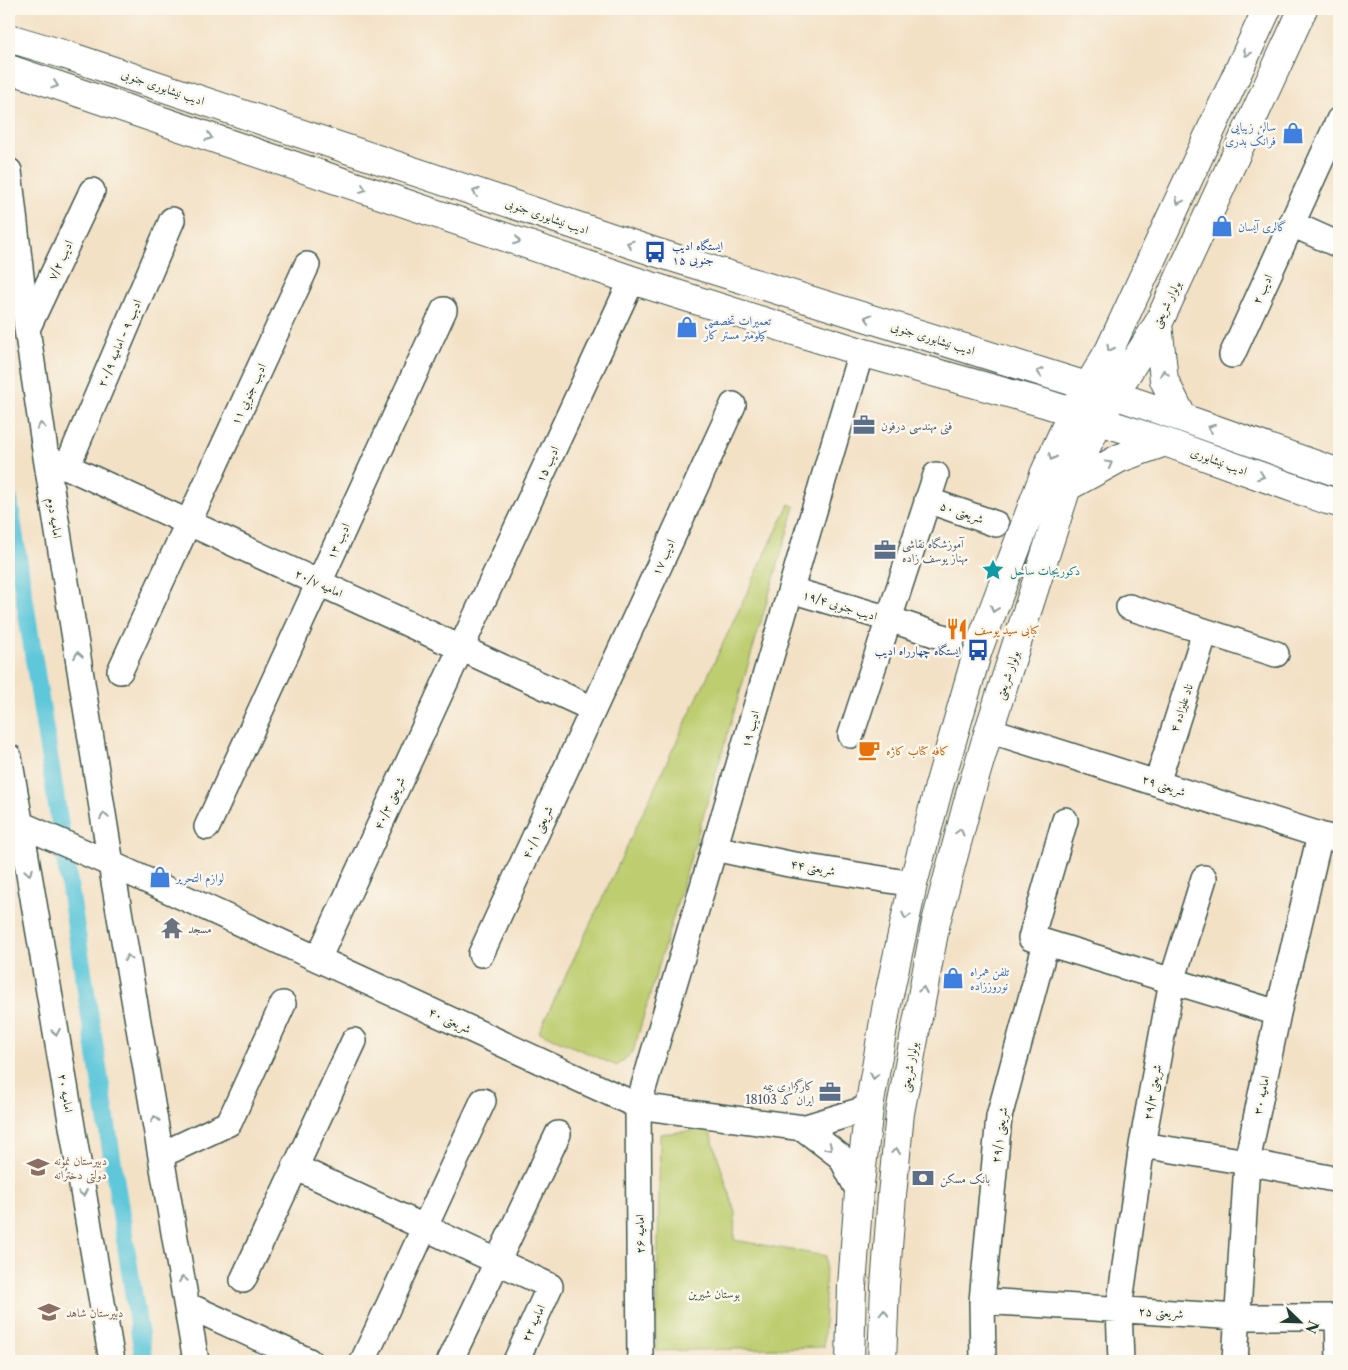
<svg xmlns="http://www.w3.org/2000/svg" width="1348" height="1370" font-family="'Libre Caslon Text',Amiri,serif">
	<rect width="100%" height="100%" fill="#fbf7ec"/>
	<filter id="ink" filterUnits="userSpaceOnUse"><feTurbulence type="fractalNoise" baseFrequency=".02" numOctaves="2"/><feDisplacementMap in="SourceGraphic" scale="10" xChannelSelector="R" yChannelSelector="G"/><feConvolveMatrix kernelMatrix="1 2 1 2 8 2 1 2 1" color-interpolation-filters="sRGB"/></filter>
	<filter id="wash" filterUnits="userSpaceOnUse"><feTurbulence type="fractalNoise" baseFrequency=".0096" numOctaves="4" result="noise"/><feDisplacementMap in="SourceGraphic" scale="20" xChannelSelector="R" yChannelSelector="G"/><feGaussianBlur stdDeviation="1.12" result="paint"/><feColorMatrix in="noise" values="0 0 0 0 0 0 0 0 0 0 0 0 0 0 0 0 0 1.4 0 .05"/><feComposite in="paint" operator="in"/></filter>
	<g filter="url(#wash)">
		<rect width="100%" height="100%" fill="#f3e1c6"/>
		<path fill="#bdcd6f" stroke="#6e8552" d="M789 504 795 507 633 1052 617 1066 539 1032Z
			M709 1129 735 1212 734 1240 826 1256 824 1347 656 1351 660 1134Z"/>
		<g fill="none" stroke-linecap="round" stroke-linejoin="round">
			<path stroke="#5ec7da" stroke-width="18" d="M9 500 144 1361"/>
		</g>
	</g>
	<g filter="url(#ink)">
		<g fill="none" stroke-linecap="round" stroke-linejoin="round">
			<g stroke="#3f564a" stroke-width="28">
				<path id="minor" d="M9 171 27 329 46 457 111 864 196 1361
					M1292 224 1339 245
					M27 329 92 191
					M1232 355 1339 120
					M46 457 593 709
					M67 467 172 220
					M927 500 996 524
					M791 590 889 619 952 640
					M1129 607 1276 654
					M120 671 307 265
					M989 730 1320 835 1339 840
					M851 735 936 475
					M9 757 112 1361
					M1157 783 1205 632
					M9 819 111 864 638 1106 803 1128
					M1065 820 1031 938 1278 1013
					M207 827 444 310
					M714 848 789 864 913 884
					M481 954 733 405
					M318 959 461 648 632 280
					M1142 1145 1247 1162 1339 1180
					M161 1155 229 1123 283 1004
					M295 1167 550 1286 516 1361
					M859 1192 841 1157 803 1128 869 1108
					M243 1280 354 1041
					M982 1301 1237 1317H1339
					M187 1305 309 1361
					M1338 1317 1339 1361
					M363 1361 483 1101
					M450 1361 558 1134
					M640 1361 638 1106 861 352
					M983 1361 982 1301 999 1117 1046 943
					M1121 1361 1119 1309 1142 1145 1172 981 1204 878
					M1235 1361 1247 1162 1278 1013 1320 835"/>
			</g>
			<g stroke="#3f564a" stroke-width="30">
				<path id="major" d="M9 38 66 55 655 252 1087 386 1183 418 1339 473
					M9 69 632 280 861 352 1044 403 1165 442 1327 500 1339 503
					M1158 324 1164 380 1183 418
					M1067 487 1120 458 1165 442
					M850 1361 852 1286 859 1192 869 1108 887 1004 913 884 939 786 978 650 1045 472 1072 413 1109 351 1267 9
					M882 1361 885 1287 892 1195 900 1113 936 922 970 794 989 730 1067 487 1099 421 1113 396 1158 324 1303 9"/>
			</g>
			<use href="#minor" stroke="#fff" stroke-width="25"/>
			<use href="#major" stroke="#fff" stroke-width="28"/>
		</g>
		<defs><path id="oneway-chevron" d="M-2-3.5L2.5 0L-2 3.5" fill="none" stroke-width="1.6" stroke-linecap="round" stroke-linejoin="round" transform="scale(1.25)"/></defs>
		<g stroke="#8f9e9a">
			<use href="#oneway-chevron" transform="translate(1247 53) rotate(115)"/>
			<use href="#oneway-chevron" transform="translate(55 85) rotate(19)"/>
			<use href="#oneway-chevron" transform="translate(209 137) rotate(19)"/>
			<use href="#oneway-chevron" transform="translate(363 189) rotate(19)"/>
			<use href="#oneway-chevron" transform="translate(476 192) rotate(-161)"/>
			<use href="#oneway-chevron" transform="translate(1179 201) rotate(115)"/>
			<use href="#oneway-chevron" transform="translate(517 241) rotate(19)"/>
			<use href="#oneway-chevron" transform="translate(630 244) rotate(-161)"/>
			<use href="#oneway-chevron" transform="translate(868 318) rotate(-163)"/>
			<use href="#oneway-chevron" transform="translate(1110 348) rotate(117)"/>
			<use href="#oneway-chevron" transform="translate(1040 372) rotate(-163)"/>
			<use href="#oneway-chevron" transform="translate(1164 373) rotate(-99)"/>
			<use href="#oneway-chevron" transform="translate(41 426) rotate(-98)"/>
			<use href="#oneway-chevron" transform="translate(1211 428) rotate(-160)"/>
			<use href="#oneway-chevron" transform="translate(1052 457) rotate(114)"/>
			<use href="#oneway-chevron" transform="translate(1109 464) rotate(-29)"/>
			<use href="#oneway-chevron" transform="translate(1261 476) rotate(20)"/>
			<use href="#oneway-chevron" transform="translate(994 609) rotate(110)"/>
			<use href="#oneway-chevron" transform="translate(78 655) rotate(-99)"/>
			<use href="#oneway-chevron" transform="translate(104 816) rotate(-99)"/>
			<use href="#oneway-chevron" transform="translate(960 832) rotate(-75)"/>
			<use href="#oneway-chevron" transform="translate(29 872) rotate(80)"/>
			<use href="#oneway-chevron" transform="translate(906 916) rotate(102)"/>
			<use href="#oneway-chevron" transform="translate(128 958) rotate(-100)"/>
			<use href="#oneway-chevron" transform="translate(923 990) rotate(-79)"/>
			<use href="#oneway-chevron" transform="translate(56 1032) rotate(80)"/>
			<use href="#oneway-chevron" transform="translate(874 1076) rotate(100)"/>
			<use href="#oneway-chevron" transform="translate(155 1119) rotate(-100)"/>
			<use href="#oneway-chevron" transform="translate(829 1147) rotate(38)"/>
			<use href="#oneway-chevron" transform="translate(896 1151) rotate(-84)"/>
			<use href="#oneway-chevron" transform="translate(83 1193) rotate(80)"/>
			<use href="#oneway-chevron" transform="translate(183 1279) rotate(-100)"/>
			<use href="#oneway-chevron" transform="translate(884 1313) rotate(-88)"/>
		</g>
	</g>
	<defs>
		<g id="shop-bare" transform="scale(1.725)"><path d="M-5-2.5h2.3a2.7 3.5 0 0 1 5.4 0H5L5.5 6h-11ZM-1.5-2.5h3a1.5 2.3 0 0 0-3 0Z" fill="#3f7fe0" stroke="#fbf7ec" stroke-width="2.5" paint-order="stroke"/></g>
		<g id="bus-bare" transform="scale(1.725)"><path d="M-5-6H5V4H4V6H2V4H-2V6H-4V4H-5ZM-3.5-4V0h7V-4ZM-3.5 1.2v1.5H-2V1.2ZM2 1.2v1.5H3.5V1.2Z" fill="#1a4fb4" stroke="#fbf7ec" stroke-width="2.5" paint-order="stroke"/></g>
		<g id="office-bare" transform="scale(1.725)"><path d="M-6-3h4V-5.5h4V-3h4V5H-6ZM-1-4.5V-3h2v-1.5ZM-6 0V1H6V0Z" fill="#5c6f8a" stroke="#fbf7ec" stroke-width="2.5" paint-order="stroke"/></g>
		<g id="sight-bare" transform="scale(1.725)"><path d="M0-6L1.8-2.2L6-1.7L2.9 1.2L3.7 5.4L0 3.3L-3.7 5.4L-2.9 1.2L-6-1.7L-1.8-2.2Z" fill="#0f9aa8" stroke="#fbf7ec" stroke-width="2.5" paint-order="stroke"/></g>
		<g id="restaurant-bare" transform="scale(1.725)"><path d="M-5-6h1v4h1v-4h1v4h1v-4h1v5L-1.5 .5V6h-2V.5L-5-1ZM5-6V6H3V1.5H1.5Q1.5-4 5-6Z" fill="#e8710a" stroke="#fbf7ec" stroke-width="2.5" paint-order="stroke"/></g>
		<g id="cafe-bare" transform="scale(1.725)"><path d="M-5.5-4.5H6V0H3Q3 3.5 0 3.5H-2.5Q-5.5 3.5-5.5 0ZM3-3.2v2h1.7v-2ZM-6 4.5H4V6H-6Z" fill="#e8710a" stroke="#fbf7ec" stroke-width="2.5" paint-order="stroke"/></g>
		<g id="temple-bare" transform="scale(1.725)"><path d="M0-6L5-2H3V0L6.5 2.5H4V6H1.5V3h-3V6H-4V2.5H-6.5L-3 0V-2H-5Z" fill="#6b7280" stroke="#fbf7ec" stroke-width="2.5" paint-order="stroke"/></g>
		<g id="school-bare" transform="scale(1.725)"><path d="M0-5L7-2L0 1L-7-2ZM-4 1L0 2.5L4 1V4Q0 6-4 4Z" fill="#8d6e63" stroke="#fbf7ec" stroke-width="2.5" paint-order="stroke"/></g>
		<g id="bank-bare" transform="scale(1.725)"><path d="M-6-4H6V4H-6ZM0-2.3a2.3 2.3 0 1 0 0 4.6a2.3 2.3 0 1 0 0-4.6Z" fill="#5c6f8a" stroke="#fbf7ec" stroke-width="2.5" paint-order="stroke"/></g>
	</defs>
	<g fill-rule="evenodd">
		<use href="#shop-bare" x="1293" y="133"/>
		<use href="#shop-bare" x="1222" y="226"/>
		<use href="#bus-bare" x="655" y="252"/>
		<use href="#shop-bare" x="687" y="327"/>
		<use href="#office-bare" x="864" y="425"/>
		<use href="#office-bare" x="885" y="550"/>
		<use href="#sight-bare" x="993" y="570"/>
		<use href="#restaurant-bare" x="957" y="629"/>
		<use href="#bus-bare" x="978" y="650"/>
		<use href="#cafe-bare" x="869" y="750"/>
		<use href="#shop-bare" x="160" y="877"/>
		<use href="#temple-bare" x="172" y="928"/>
		<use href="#shop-bare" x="953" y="978"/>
		<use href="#office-bare" x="830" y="1092"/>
		<use href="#school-bare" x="38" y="1167"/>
		<use href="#bank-bare" x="923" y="1178"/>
		<use href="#school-bare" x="49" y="1312"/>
	</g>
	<g text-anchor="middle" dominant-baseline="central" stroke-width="5" stroke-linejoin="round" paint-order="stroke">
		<g font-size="12" fill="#1f3d34" stroke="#fbf7ec">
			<text transform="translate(163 87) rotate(19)">ادیب نیشابوری جنوبی</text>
			<text transform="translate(547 216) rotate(19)">ادیب نیشابوری جنوبی</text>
			<text transform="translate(60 260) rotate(-65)">ادیب ۷/۲</text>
			<text transform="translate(1262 289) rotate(-65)">ادیب ۲</text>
			<text transform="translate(1166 304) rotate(-64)">بولوار شریعتی</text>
			<text transform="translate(933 338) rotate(17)">ادیب نیشابوری جنوبی</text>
			<text transform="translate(119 343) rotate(-67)">ادیب ۹ - امامیه ۲۰/۹</text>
			<text transform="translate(248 394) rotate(-65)">ادیب جنوبي ١١</text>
			<text transform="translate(1219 461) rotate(20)">ادیب نیشابوری</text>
			<text transform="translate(547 464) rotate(-65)">ادیب ۱۵</text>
			<text transform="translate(962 512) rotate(19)">شریعتی ۵۰</text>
			<text transform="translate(55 518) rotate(81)">امامیه دوم</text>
			<text transform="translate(338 541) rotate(-65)">ادیب ۱۳</text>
			<text transform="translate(663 557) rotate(-65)">ادیب ۱۷</text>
			<text transform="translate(319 583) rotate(25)">امامیه ۲۰/۷</text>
			<text transform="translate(840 605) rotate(17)">ادیب جنوبی ۱۹/۴</text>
			<text transform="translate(1007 675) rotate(-72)">بولوار شریعتی</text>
			<text transform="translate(1181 708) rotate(-72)">ناد علیزاده ۴</text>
			<text transform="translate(750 729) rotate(-74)">ادیب ۱۹</text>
			<text transform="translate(1164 785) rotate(18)">شریعتی ۲۹</text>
			<text transform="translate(389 803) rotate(-65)">شریعتی ۴۰/۳</text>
			<text transform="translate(537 832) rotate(-65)">شریعتی ۴۰/۱</text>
			<text transform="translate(813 867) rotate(10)">شریعتی ۴۴</text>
			<text transform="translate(450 1020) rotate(25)">شریعتی ۴۰</text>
			<text transform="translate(909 1067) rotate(-80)">بولوار شریعتی</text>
			<text transform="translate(1152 1092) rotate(-80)">شریعتی ۲۹/۳</text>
			<text transform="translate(66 1093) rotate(80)">امامیه ۲۰</text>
			<text transform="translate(1261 1095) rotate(-78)">امامیه ۳۰</text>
			<text transform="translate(999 1135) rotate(-82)">شریعتی ۲۹/۱</text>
			<text transform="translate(639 1234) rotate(-90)">امامیه ۲۶</text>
			<text transform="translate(1161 1312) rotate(4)">شریعتی ۲۵</text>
			<text transform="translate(533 1323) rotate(-65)">امامیه ۲۲</text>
		</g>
		<g font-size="12" fill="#366cbe" stroke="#fbf7ec" text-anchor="start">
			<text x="1276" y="126" text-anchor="end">سالن زیبایی<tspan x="1276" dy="14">فرانک بدری</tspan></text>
			<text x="1238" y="226">گالری آيسان</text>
			<text x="704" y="320">تعمیرات تخصصی<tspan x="704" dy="14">کیلومتر مستر کار</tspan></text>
			<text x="176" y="877">لوازم التحریر</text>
			<text x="970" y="971">تلفن همراه<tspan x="970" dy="14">نوروززاده</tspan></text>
		</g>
		<g font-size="12" fill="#164399" stroke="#fbf7ec" text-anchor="start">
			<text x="672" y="245">ایستگاه ادیب<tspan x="672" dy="14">جنوبی ۱۵</tspan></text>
			<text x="961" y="650" text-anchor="end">ایستگاه چهارراه ادیب</text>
		</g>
		<g font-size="12" fill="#4e5e75" stroke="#fbf7ec" text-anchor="start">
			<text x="881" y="425">فنی مهندسی درفون</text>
			<text x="902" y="543">آموزشگاه نقاشی<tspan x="902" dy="14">مهناز یوسف زاده</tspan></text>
			<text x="814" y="1085" text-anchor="end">کارگزاری بیمه<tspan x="814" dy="14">ایران کد 18103</tspan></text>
			<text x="940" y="1178">بانک مسکن</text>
		</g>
		<g font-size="12" fill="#0d838f" stroke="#fbf7ec" text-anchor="start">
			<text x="1010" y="570">دکوریجات ساحل</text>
		</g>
		<g font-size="12" fill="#c56008" stroke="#fbf7ec" text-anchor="start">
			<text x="974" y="629">کبابی سید یوسف</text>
			<text x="886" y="750">کافه کتاب کاژه</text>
		</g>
		<g font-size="12" fill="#5b616d" stroke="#fbf7ec" text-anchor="start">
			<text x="188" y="928">مسجد</text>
		</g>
		<g font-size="12" fill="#785e54" stroke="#fbf7ec" text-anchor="start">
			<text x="54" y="1160">دبیرستان نمونه<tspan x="54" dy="14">دولتی دخترانه</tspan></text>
			<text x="66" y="1312">دبیرستان شاهد</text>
		</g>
		<g font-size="12" fill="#3f5a40" stroke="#fbf7ec">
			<text x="714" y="1293">بوستان شیرین</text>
		</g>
	</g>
	<rect width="1348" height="1370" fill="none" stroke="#fbf7ec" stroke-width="30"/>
	<g transform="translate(1300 1322) rotate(113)" stroke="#fbf7ec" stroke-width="4" paint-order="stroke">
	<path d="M0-4L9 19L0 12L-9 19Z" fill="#1f3d34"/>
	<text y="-8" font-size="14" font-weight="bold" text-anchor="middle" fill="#1f3d34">N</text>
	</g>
</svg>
